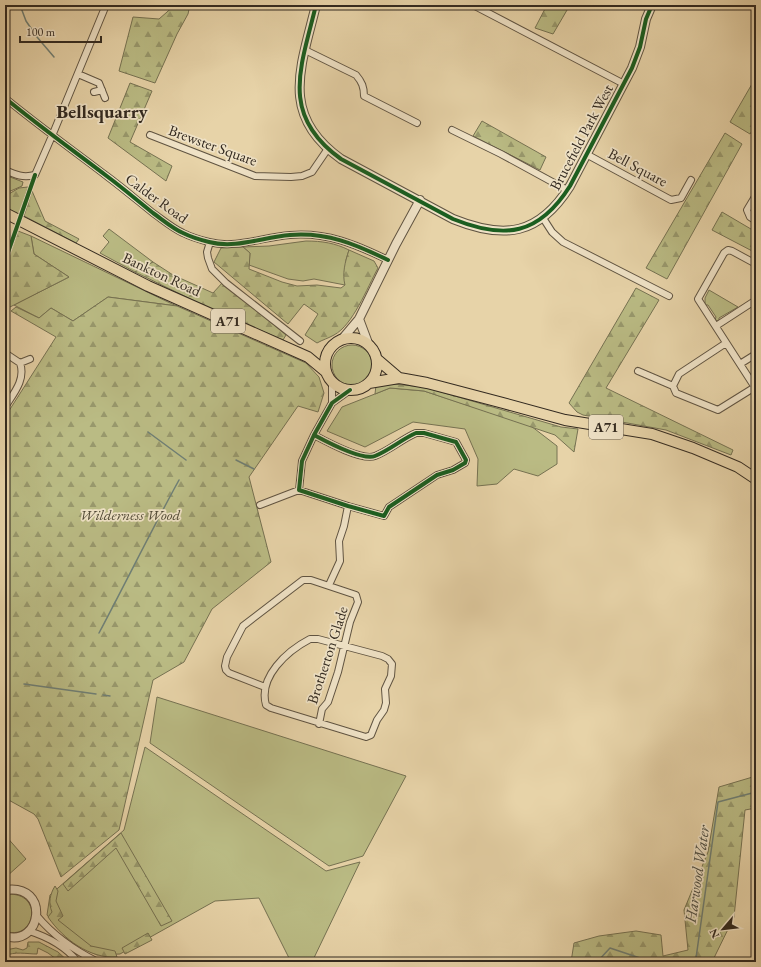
<svg xmlns="http://www.w3.org/2000/svg" width="761" height="967" font-family="'EB Garamond',serif">
	<defs>
		<pattern id="forest-firs" width="22" height="20" patternUnits="userSpaceOnUse"><rect width="22" height="20" fill="#babb84"/><path d="M5 1l3.5 6h-7zM16 11l3.5 6h-7z" fill="#98986c"/></pattern>
	</defs>
	<rect width="100%" height="100%" fill="#e7d3a8"/>
	<filter id="stains"><feTurbulence type="fractalNoise" baseFrequency=".005" numOctaves="4"/><feColorMatrix values="0 0 0 0 .2 0 0 0 0 .09 0 0 0 0 .02 0 0 0 .5 -.17"/></filter>
	<radialGradient id="worn" r=".72"><stop offset=".6" stop-color="#630" stop-opacity="0"/><stop offset="1" stop-color="#630" stop-opacity=".3"/></radialGradient>
	<path fill="#babb84" stroke="#767252" d="M10 177 23 182 22 186 6 193 5 192V180L8 181Z
		M109 229 153 262 135 272 100 253 109 242 103 236Z
		M31 236 170 303 177 306 108 297 73 321 51 308 39 318 14 305 69 277 34 254Z
		M306 241C322 241 335 243 349 250L346 260 345 285 314 279 303 281 288 279 249 265 250 253 243 247 269 246Z
		M709 290 738 307 719 318V321L715 320 716 317 708 305H705V298Z
		M332 365a20 20 0 1 1 40 0a20 20 0 1 1-40 0Z
		M390 388 424 391 531 426 557 446V464L538 476 514 469 497 484 477 486 478 459 465 429 413 422 365 447 327 431 342 407Z
		M157 697 406 776 363 856 329 866 150 743Z
		M145 747 326 871 360 862 312 962H291L259 898 215 901 120 954 97 955 69 941 47 915 50 895 124 830Z
		M5 835 26 859 6 877 5 875Z
		M9 894C45 894 34 942 5 931V895Z"/>
	<path fill="url(#forest-firs)" stroke="#767252" d="M175 5H190L188 14 177 34 155 83 119 71 133 17 159 19Z
		M547 5H570L553 34 535 28Z
		M756 77V124L750 134 730 122Z
		M130 83 152 91 130 142 172 166 166 181 108 138Z
		M482 121 546 157 540 170 473 136Z
		M725 133 742 144 667 279 646 268Z
		M28 187 19 215 5 207V194L7 195 19 188Z
		M32 191 45 221 79 239 76 243 24 216Z
		M722 212 756 232V253L712 230Z
		M18 231 31 236 34 254 69 277 10 307 5 305V267Z
		M243 247 250 253 249 269 282 282 297 286 317 285 341 288 345 285C342 274 345 262 349 250L374 261 378 268C367 288 353 325 334 335 329 338 322 340 317 343L305 335 318 314 304 304 288 324 214 262 221 248Z
		M153 262 173 275 213 293 223 282 286 335 283 340 211 309 135 272Z
		M636 288 659 300 606 388 733 450 731 455 666 430 583 415 577 412 569 403Z
		M108 297 177 306 306 363 319 377 324 393 318 412 298 406 249 477 271 562 212 609 184 662 153 680 119 830 61 877 38 819 34 814 5 798V417L56 337 11 311 16 307 39 318 51 308 73 321Z
		M393 384 424 387 561 427 578 429 574 452 555 435 424 391 390 388 375 394 376 385Z
		M756 776V808L745 810 734 917 712 962H571L574 943 599 936 636 931 661 935 663 956 688 950 684 910 708 852 719 787Z
		M121 833 172 921 161 926 116 848 68 891 63 884Z
		M55 886 58 891 56 901 63 916 58 920 91 946 115 951 117 957C90 959 63 939 48 917L52 912C48 903 50 894 55 886Z
		M148 933 152 940 125 954 122 948Z
		M28 942H39L58 952 69 962H60L48 953 38 948 37 954C27 954 14 951 5 956V950L16 948 23 950 27 948Z"/>
	<g fill="none" stroke-linecap="round" stroke-linejoin="round">
		<path stroke="#6f7f75" stroke-width="1.5" d="M20 5 26 21 37 37 54 57
			M148 432 186 460
			M236 460 254 469
			M99 633C126 582 151 531 179 480
			M24 684 96 694
			M103 695 110 696
			M597 962 610 948 652 962
			M665 962 696 958 718 802 756 792"/>
		<g stroke="#605442" stroke-width="8">
			<path id="minor" d="M473 5 624 84
				M305 50 356 75C362 82 364 87 364 96L417 123
				M78 74 99 83 105 98
				M94 92 102 90
				M5 98C39 126 74 151 108 177 124 189 138 201 153 213 163 220 172 228 183 233 191 237 201 240 209 242 236 249 263 237 290 235 327 232 355 244 388 260
				M452 130 501 154 567 190
				M150 135 255 176 291 177 302 176 312 172 327 150
				M586 154 671 200 681 198 691 180
				M5 170C16 175 23 178 35 175L52 136 106 5
				M756 195 747 210 750 217 756 221
				M543 218 552 232 563 242 669 296
				M210 242 207 252 208 258 212 269 226 283 300 341
				M756 264 732 251 728 250 724 253 698 299 756 389
				M716 326 756 300
				M726 343 682 372 679 374 673 386 676 393 718 410 755 387
				M5 353 20 363C26 380 13 394 5 407
				M20 363 30 359
				M740 364 756 354
				M638 371 673 386
				M332 381V403
				M314 435C327 442 362 461 375 456 390 450 402 439 416 433H424L456 442 466 460 465 463 453 470 437 475 389 507 384 516 348 506 299 490 302 461 314 435 332 403 350 390
				M260 505 299 490
				M329 585 340 561 339 541 344 526 348 506
				M310 639H318L382 656 388 659 392 664 391 676 385 689 386 703 384 710 377 720 371 735 366 737 271 708 266 705C258 677 287 651 310 639Z
				M265 687 229 673 226 670 225 666 227 657 243 626 303 580H311L356 595 358 602 350 622 338 672 328 702 322 709 319 724
				M37 916C53 935 74 950 96 961
				M29 931C48 937 65 946 78 962"/>
		</g>
		<g stroke="#605442" stroke-width="10">
			<path id="tertiary" d="M316 5C301 67 279 115 341 159L453 219C505 240 539 235 570 186L632 68 640 47 646 19 652 5
				M359 319 368 343
				M343 338 359 319 396 244 420 200
				M5 890C51 883 42 948 5 936"/>
		</g>
		<g stroke="#332a20" stroke-width="12">
			<path id="primary" d="M5 213 148 286 308 357 326 372
				M325 364a26 26 0 1 1 52 0a26 26 0 1 1-52 0Z
				M378 360 399 378
				M369 383 399 378 405 379 427 383 503 403 565 420 652 434 693 448 738 467 756 479"/>
		</g>
		<use href="#minor" stroke="#efe2c6" stroke-width="6"/>
		<use href="#tertiary" stroke="#efe2c6" stroke-width="8"/>
		<use href="#primary" stroke="#e7d3a8" stroke-width="10"/>
		<g stroke="#efe2c6" stroke-width="6">
			<path id="cycleway" d="M316 5C301 67 279 115 341 159L453 219C505 240 539 235 570 186L632 68 640 47 646 19 652 5
				M5 98C39 126 74 151 108 177 124 189 138 201 153 213 163 220 172 228 183 233 191 237 201 240 209 242 236 249 263 237 290 235 327 232 355 244 388 260
				M5 261 35 175
				M314 435C327 442 362 461 375 456 390 450 402 439 416 433H424L456 442 466 460 465 463 453 470 437 475 389 507 384 516 348 506 299 490 302 461 314 435 332 403 350 390"/>
		</g>
		<use href="#cycleway" stroke="#1b5e20" stroke-width="4"/>
	</g>
	<g text-anchor="middle" dominant-baseline="central" stroke-width="3.5" stroke-linejoin="round" paint-order="stroke">
		<g fill="#efe2c6" stroke="#6b6152" stroke-width="1">
			<rect x="211" y="309" width="34" height="24" rx="3"/>
			<rect x="589" y="415" width="34" height="24" rx="3"/>
		</g>
		<g font-size="14" font-weight="bold" fill="#332a20">
			<text x="228" y="321">A71</text>
			<text x="606" y="427">A71</text>
		</g>
		<g font-size="15" fill="#332a20" stroke="#efe2c6">
			<text transform="translate(581 137) rotate(-62)">Brucefield Park West</text>
			<text transform="translate(213 145) rotate(20)">Brewster Square</text>
			<text transform="translate(638 167) rotate(28)">Bell Square</text>
			<text transform="translate(157 198) rotate(36)">Calder Road</text>
			<text transform="translate(162 274) rotate(25)">Bankton Road</text>
			<text transform="translate(327 655) rotate(-72)">Brotherton Glade</text>
		</g>
		<g font-size="15" font-style="italic" fill="#4e4734" stroke="#efe2c6">
			<text x="130" y="514">Wilderness Wood</text>
		</g>
		<g font-size="16" font-style="italic" fill="#4c4d43" stroke="#efe2c6">
			<text transform="translate(697 874) rotate(-82)">Harwood Water</text>
		</g>
		<g font-size="19" font-weight="bold" fill="#332a20" stroke="#efe2c6">
			<text x="102" y="111">Bellsquarry</text>
		</g>
	</g>
	<rect width="761" height="967" fill="none" stroke="#e7d3a8" stroke-width="20"/>
	<rect x="6" y="6" width="749" height="955" fill="none" stroke="#332a20" stroke-width="2"/>
	<rect x="10" y="10" width="741" height="947" fill="none" stroke="#332a20"/>
	<g transform="translate(723 929) rotate(242)" stroke="#efe2c6" stroke-width="3" paint-order="stroke">
	<path d="M0-3L7 15L0 10L-7 15Z" fill="#332a20"/>
	<text y="-6" font-size="11" font-weight="bold" text-anchor="middle" fill="#332a20">N</text>
	</g>
	<path d="M20 36v6h81v-6" fill="none" stroke="#332a20" stroke-width="2"/>
	<text x="26" y="36" font-size="12" fill="#332a20" stroke="#efe2c6" stroke-width="3" paint-order="stroke">100 m</text>
	<rect width="100%" height="100%" filter="url(#stains)"/>
	<rect width="100%" height="100%" fill="url(#worn)"/>
</svg>
